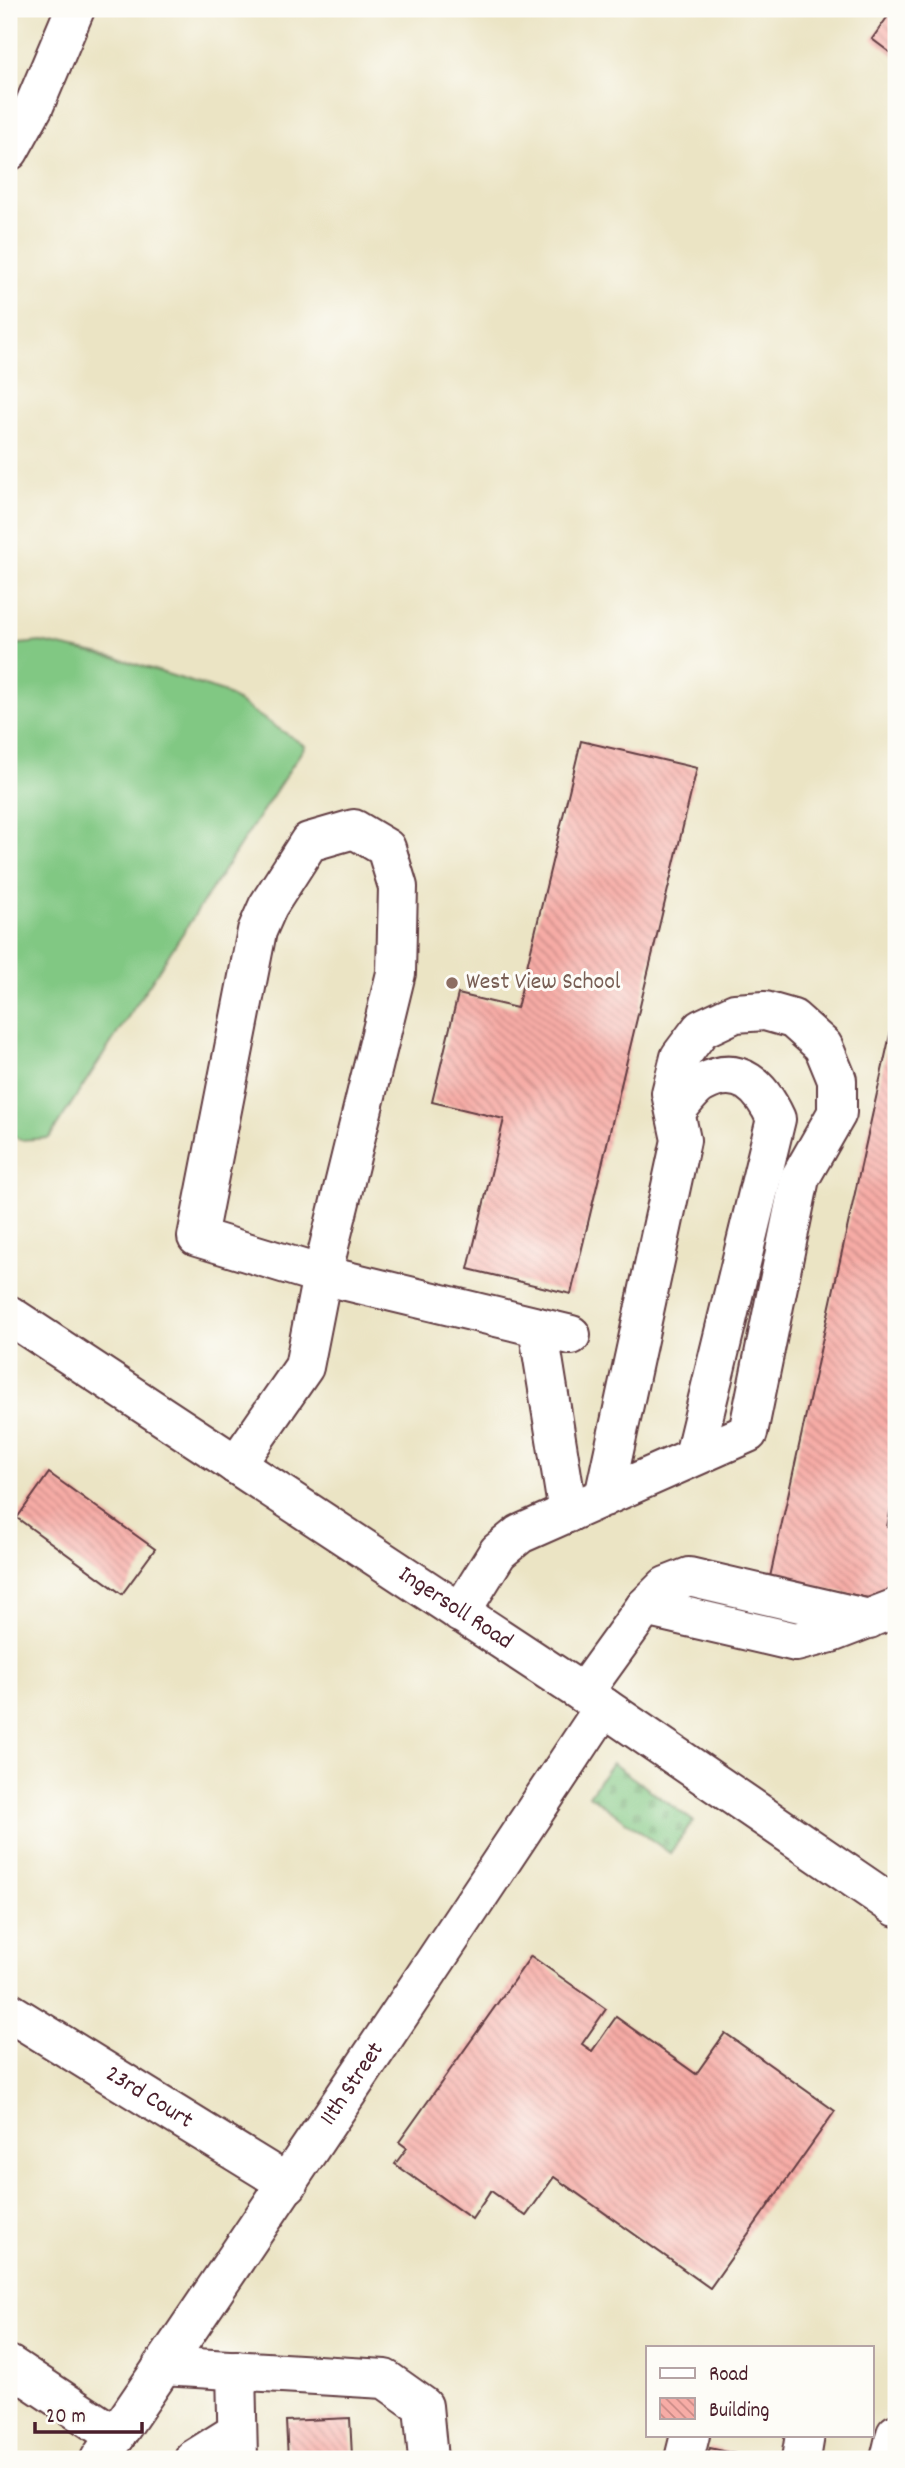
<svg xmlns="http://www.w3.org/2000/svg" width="905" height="2468" font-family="Dekko,sans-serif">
	<defs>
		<pattern id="cemetery-stones" width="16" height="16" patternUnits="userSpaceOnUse" patternTransform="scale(1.75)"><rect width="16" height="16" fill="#81c883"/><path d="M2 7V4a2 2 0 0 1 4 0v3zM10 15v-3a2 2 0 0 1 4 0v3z" fill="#71ab71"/></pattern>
		<pattern id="building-back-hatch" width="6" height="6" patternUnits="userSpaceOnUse" patternTransform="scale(1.75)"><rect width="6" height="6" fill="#f7aca6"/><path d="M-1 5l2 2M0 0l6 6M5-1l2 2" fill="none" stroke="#ca8b87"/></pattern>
	</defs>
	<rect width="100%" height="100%" fill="#fdfcf7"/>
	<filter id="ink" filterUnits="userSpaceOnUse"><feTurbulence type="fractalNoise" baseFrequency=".0143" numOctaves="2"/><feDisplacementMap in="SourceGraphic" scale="14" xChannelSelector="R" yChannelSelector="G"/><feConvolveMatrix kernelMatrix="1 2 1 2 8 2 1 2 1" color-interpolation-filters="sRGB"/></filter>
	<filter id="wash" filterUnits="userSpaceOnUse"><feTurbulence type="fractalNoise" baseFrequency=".00686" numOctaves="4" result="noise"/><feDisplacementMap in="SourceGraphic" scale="28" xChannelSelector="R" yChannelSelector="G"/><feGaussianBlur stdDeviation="1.57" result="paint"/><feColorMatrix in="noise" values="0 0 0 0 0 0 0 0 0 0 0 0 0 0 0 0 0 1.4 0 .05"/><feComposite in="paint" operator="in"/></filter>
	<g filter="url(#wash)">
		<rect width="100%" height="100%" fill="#ebe4c4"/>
		<path fill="url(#cemetery-stones)" stroke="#667457" stroke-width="2" d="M612 1763 693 1821 670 1853 589 1795Z"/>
		<path fill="#81c883" stroke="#667457" stroke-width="2" d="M41 642 120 659 223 692 305 746 49 1138 20 1140 9 1133V645Z"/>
		<g id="blocks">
			<path fill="url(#building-back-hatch)" d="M893 9H896V57L872 39Z
				M581 741 697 768 571 1294 468 1269 504 1119 432 1102 458 994 517 1008Z
				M895 1012 896 1484 887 1527 896 1530V1604L770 1577Z
				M49 1473 155 1549 122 1594 17 1518Z
				M531 1956 606 2009 582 2044 592 2051 616 2017 696 2074 725 2033 835 2111 710 2288 554 2177 526 2216 491 2191 472 2219 395 2164 407 2148 399 2142Z
				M350 2418 352 2456 371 2455V2459H288L286 2421Z
				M710 2448 754 2458V2459H707Z"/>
		</g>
	</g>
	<g filter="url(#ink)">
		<use href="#blocks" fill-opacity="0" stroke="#623d42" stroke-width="2"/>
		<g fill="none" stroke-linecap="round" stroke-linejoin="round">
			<g stroke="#623d42" stroke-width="42">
				<g id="minor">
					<path d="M9 151 34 106 75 9"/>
					<path d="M676 1111C683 1103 693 1088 703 1083 740 1063 762 1088 776 1119L694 1456"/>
					<path id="s1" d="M9 1315 604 1707 896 1907"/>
					<path d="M538 1327 568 1513"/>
					<path d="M236 1465 304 1367 322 1275 396 973 398 887 386 848 354 829 309 842 268 906 257 931 197 1237 322 1275 571 1335"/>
					<path d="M460 1613 498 1552 520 1534 748 1433 800 1178 837 1113V1080L823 1046 793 1019 765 1011 735 1013 701 1029 680 1057 671 1093 681 1140 604 1497"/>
					<path d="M869 1619 689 1577 666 1586 645 1607 796 1642 831 1633 896 1608"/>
					<path d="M583 1693 645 1607"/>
					<path id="s2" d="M9 2012 288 2184"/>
					<path d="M9 2365 116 2436"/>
					<path d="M162 2366 385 2379 423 2406 428 2459"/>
					<path d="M236 2370 238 2459"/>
					<path id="s3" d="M100 2459C270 2210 437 1959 604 1707"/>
					<path d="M194 2459 237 2432"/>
					<path d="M684 2459 690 2435"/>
					<path d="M801 2459 805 2435"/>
					<path d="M890 2459 896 2434"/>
				</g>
			</g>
			<use href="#minor" stroke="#fff" stroke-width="38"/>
		</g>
	</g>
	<circle fill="#8d6e63" stroke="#fdfcf7" stroke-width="2.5" cx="452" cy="983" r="7"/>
	<g text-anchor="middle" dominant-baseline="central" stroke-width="6" stroke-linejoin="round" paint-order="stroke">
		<g font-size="24" fill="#785e54" stroke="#fdfcf7" text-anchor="start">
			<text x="466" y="983">West View School</text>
		</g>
		<g font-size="24" fill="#4a1f2b" stroke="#fdfcf7">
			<text stroke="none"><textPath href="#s1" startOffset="534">Ingersoll Road</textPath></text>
			<text stroke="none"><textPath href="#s3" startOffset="452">11th Street</textPath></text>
			<text stroke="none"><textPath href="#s2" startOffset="164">23rd Court</textPath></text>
		</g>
	</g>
	<rect width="905" height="2468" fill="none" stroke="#fdfcf7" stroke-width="35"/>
	<rect x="646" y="2346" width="228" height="91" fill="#fdfcf7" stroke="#b5a4a5" stroke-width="2"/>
	<rect x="660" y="2368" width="35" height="10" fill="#ffffff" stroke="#b5a4a5" stroke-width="2"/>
	<text x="709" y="2380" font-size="21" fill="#4a1f2b">Road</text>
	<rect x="660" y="2398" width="35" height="21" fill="url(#building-back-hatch)" stroke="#b5a4a5" stroke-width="2"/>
	<text x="709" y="2416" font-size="21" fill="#4a1f2b">Building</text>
	<path d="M35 2422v10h107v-10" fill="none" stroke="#4a1f2b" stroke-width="3.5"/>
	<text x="46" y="2422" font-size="21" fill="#4a1f2b" stroke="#fdfcf7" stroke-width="5" paint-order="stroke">20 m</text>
</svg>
